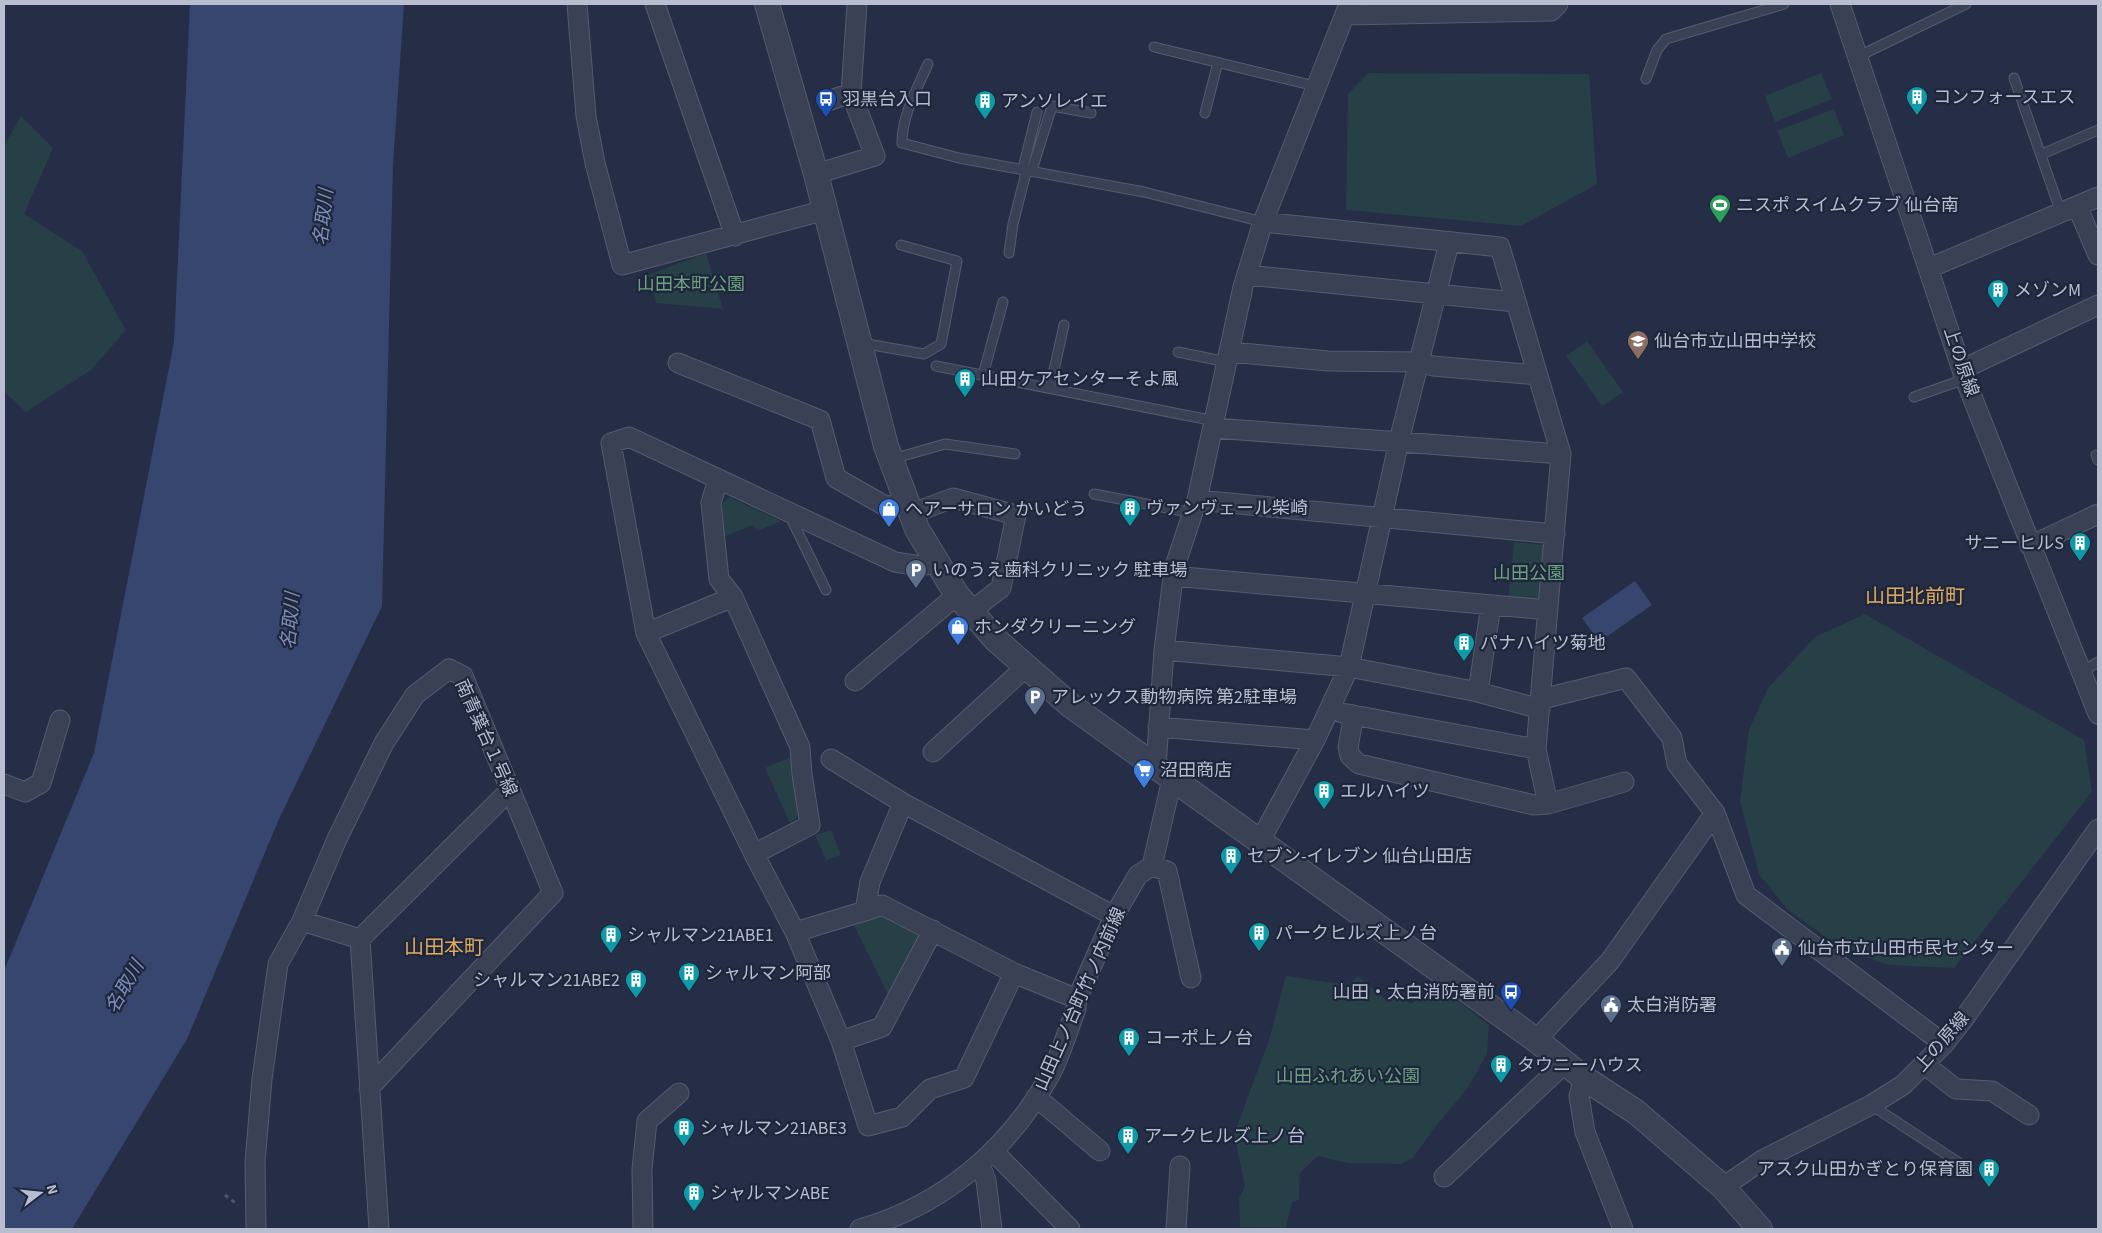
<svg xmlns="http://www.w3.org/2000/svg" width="2102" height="1233" font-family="'Source Sans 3','Noto Sans JP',sans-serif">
	<rect width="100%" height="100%" fill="#252e46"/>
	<path fill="#273f47" d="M1369 73 1589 74 1597 184 1521 226 1346 210 1348 94Z
		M1821 73 1832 99 1775 122 1765 96Z
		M1834 109 1844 135 1788 158 1777 131Z
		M21 116 53 148 24 214 82 251 126 330 91 370 26 412 4 392V146Z
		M706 253 723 309 656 303 648 275Z
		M1587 341 1623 392 1602 406 1566 356Z
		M729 497 781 521 758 531 753 525 723 537 716 510Z
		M1514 542 1551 546 1544 605 1508 601Z
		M1865 614 2084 740 2092 792 1954 968 1888 965 1839 947 1787 909 1759 874 1740 801 1749 730 1768 688 1815 637Z
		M793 756C797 776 814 811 790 823L765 768Z
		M831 830 841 855 826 860 815 835Z
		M886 911 927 933 891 1001 853 923Z
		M1286 976 1348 985 1358 976 1388 1002 1396 993 1411 1004 1436 984 1489 1025 1487 1054 1467 1089 1432 1131 1413 1158 1401 1164 1348 1163 1318 1156 1300 1173 1299 1200 1292 1202 1286 1228 1240 1227 1239 1198 1245 1186 1234 1134 1269 1040Z"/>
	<path fill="#37466e" d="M190 4H404L393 165 382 606 279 819 187 1039 72 1229H4V971L94 753 174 342Z
		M1635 581 1652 605 1599 642 1582 618Z"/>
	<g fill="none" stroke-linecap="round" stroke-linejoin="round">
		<g stroke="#555c70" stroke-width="11">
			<path id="service" d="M1154 47 1315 86
				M1857 57 1966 4
				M928 64C917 89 902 115 902 143L959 158 1144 192 1263 222
				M2014 78 2061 213
				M1646 79 1657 50 1666 39 1784 4
				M1205 113 1218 62
				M2042 154 2098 130
				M1023 168 1037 112
				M1032 170 1052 106 1091 113
				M1009 253 1013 224 1027 169
				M861 343 924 354 941 344 957 261 901 245
				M1178 352 1227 362
				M936 366 1215 421
				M983 375 1003 302
				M1050 388 1064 325
				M1914 397 1965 379
				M2096 455 2098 460
				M892 459 945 444 1015 454
				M1094 494 1193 513
				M789 514 826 590
				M2080 673 2098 662
				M1871 1105 1967 1168"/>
		</g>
		<g stroke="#555c70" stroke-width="21">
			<path id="minor" d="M577 4 586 116 595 163 622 265 825 210
				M655 4 735 236
				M1840 4 1965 379 2098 714
				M1346 15 1551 11 1558 4
				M828 101 851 93
				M816 174 875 156 851 93 857 4
				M2077 206 2098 255
				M1263 222 1500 247 1561 454 1536 749 1548 804
				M1929 268 2098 197
				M1247 275 1516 302
				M1230 352 1328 361 1419 362 1433 366 1538 375
				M678 363 820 420 836 478 887 507 905 501
				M1963 369 2098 305
				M1214 428 1561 454
				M718 479 711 503 719 579 733 597
				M1197 500 1555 534
				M910 514 953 498 1016 515 1001 588 971 611
				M2030 546 2098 514
				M1173 576 1548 610
				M646 633 733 597 800 747 802 774 810 825 754 854
				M1164 650 1349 667 1478 692 1540 709
				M855 681 957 595
				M1478 692 1491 605
				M1542 699 1626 678 1672 738 1677 764 1715 813 1746 895 1944 1044
				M1342 713 1536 749
				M1354 715 1348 747 1350 756 1359 764 1534 805 1548 804 1624 782
				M1158 727 1315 740
				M933 752 1026 667
				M831 759 903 803 1114 916
				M1156 767 1164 650 1174 569 1197 500 1243 287 1263 222 1349 4
				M4 784 25 792 41 783 60 720
				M903 803 870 882 865 911 795 932 841 1041 868 1126 902 1117 930 1089 964 1078 1014 973
				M1259 843 1315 740 1349 667 1399 441 1449 243
				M1152 866 1167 871 1191 978
				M865 911 882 905 1014 973 1077 999
				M795 932 754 854 646 633 611 443 629 437 895 562 921 566 936 563
				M360 939 510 790
				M1536 1040 1610 961 1715 813
				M841 1041 882 1027 933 930
				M1924 1064 1956 1089 1992 1091 2029 1115
				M1584 1078 1579 1096 1585 1132 1623 1229
				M369 1088 553 893 463 676 449 669 415 695 384 743 337 839 302 921 360 939 379 1229
				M1036 1097 1100 1151
				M994 1152 1070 1229
				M980 1164 986 1181 992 1229
				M1444 1177 1565 1063
				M1723 1187 1764 1159 1871 1105 1903 1085 1944 1044 1963 1020 2098 829
				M256 1229 255 1162 262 1079 278 964 302 921
				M643 1229 642 1169 647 1121 679 1093
				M860 1229C943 1205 1010 1149 1051 1073 1061 1054 1068 1030 1076 1009L1077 999 1114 916 1138 875 1152 866 1172 779
				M1176 1229 1180 1166"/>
		</g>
		<g stroke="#555c70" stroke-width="26">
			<path id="tertiary" d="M767 4 816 174 886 446 917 529 957 595 995 639 1070 705 1536 1040 1584 1078 1636 1112 1723 1187 1760 1229"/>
		</g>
		<path stroke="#465c63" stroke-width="3" stroke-dasharray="4 4" stroke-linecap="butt" d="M225 1195 238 1205"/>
		<use href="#service" stroke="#3a4155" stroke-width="9"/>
		<use href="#minor" stroke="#3a4155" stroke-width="19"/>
		<use href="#tertiary" stroke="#3a4155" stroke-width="24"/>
	</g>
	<defs>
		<g id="building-pin" transform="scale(1.125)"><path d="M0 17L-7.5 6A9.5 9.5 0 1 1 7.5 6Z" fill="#0f9aa8" stroke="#1e263b"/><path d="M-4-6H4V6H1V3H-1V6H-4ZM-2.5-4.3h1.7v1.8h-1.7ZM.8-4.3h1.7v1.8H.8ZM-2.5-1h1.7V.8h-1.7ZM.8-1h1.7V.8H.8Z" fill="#fff"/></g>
		<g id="bus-pin" transform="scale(1.125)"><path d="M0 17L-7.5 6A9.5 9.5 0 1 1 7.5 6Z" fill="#1a4fb4" stroke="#1e263b"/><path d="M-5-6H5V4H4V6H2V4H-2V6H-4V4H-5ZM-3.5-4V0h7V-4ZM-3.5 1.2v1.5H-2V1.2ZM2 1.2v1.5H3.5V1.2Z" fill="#fff"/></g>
		<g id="stadium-pin" transform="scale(1.125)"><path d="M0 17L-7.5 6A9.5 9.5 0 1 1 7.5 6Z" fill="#2e9e5b" stroke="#1e263b"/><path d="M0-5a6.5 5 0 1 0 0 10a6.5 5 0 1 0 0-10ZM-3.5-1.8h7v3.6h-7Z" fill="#fff"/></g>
		<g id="school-pin" transform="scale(1.125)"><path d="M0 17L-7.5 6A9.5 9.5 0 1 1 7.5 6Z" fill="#8d6e63" stroke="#1e263b"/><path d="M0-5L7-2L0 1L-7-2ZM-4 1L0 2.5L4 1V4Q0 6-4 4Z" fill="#fff"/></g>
		<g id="shop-pin" transform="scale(1.125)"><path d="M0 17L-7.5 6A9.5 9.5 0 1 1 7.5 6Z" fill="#3f7fe0" stroke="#1e263b"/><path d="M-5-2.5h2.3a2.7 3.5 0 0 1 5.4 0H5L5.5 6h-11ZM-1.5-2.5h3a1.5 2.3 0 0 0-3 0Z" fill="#fff"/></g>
		<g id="parking-pin" transform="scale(1.125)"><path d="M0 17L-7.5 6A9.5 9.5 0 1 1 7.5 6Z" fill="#5c6f8a" stroke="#1e263b"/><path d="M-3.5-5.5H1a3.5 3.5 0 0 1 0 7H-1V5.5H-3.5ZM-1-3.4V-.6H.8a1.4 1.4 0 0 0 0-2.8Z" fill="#fff"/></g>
		<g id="supermarket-pin" transform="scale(1.125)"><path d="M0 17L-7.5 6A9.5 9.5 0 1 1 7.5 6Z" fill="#3f7fe0" stroke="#1e263b"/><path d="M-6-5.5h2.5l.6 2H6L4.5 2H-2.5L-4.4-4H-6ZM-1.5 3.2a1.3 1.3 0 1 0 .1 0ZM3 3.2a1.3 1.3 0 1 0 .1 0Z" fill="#fff"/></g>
		<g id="civic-pin" transform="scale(1.125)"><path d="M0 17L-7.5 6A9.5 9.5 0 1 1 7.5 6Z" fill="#5c6f8a" stroke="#1e263b"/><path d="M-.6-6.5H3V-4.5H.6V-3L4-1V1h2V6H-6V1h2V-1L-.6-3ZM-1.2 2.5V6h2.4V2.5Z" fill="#fff"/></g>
	</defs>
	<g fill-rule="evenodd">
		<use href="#building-pin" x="1917" y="97"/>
		<use href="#bus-pin" x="826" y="99"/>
		<use href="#building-pin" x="985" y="101"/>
		<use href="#stadium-pin" x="1720" y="205"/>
		<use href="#building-pin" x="1998" y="290"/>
		<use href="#school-pin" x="1638" y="341"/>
		<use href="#building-pin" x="965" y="379"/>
		<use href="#building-pin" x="1130" y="508"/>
		<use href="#shop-pin" x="889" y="509"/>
		<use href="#building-pin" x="2080" y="543"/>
		<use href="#parking-pin" x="916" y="570"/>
		<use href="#shop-pin" x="958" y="627"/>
		<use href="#building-pin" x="1464" y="643"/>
		<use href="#parking-pin" x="1035" y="697"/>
		<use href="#supermarket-pin" x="1144" y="770"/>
		<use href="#building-pin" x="1324" y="791"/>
		<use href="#building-pin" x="1231" y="856"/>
		<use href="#building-pin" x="1259" y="933"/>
		<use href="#building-pin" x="611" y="935"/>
		<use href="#civic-pin" x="1782" y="948"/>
		<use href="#building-pin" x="689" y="973"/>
		<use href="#building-pin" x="636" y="980"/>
		<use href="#bus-pin" x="1511" y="992"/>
		<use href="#civic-pin" x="1611" y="1005"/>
		<use href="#building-pin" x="1129" y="1038"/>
		<use href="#building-pin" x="1501" y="1065"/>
		<use href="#building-pin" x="684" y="1128"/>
		<use href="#building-pin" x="1128" y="1136"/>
		<use href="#building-pin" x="1989" y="1169"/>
		<use href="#building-pin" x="694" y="1193"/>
	</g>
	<g text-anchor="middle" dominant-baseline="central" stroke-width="4.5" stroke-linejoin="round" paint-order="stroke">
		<g font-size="18" fill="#b8bdcf" stroke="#1e263b" text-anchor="start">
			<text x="1933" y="97">コンフォースエス</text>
			<text x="842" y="99">羽黒台入口</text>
			<text x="1001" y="101">アンソレイエ</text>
			<text x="1736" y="205">ニスポ スイムクラブ 仙台南</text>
			<text x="2014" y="290">メゾンM</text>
			<text x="1654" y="341">仙台市立山田中学校</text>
			<text x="981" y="379">山田ケアセンターそよ風</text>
			<text x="1146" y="508">ヴァンヴェール柴崎</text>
			<text x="905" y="509">ヘアーサロン かいどう</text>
			<text x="2064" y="543" text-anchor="end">サニーヒルS</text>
			<text x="932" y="570">いのうえ歯科クリニック 駐車場</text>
			<text x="974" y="627">ホンダクリーニング</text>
			<text x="1480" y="643">パナハイツ菊地</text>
			<text x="1051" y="697">アレックス動物病院 第2駐車場</text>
			<text x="1160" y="770">沼田商店</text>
			<text x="1340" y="791">エルハイツ</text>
			<text x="1247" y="856">セブン-イレブン 仙台山田店</text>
			<text x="1275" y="933">パークヒルズ上ノ台</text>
			<text x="627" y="935">シャルマン21ABE1</text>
			<text x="1798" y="948">仙台市立山田市民センター</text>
			<text x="705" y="973">シャルマン阿部</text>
			<text x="620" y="980" text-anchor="end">シャルマン21ABE2</text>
			<text x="1495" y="992" text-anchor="end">山田・太白消防署前</text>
			<text x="1627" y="1005">太白消防署</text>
			<text x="1145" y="1038">コーポ上ノ台</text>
			<text x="1517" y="1065">タウニーハウス</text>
			<text x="700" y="1128">シャルマン21ABE3</text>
			<text x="1144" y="1136">アークヒルズ上ノ台</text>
			<text x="1973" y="1169" text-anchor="end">アスク山田かぎとり保育園</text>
			<text x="710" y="1193">シャルマンABE</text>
		</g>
		<g font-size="18" fill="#6da281" stroke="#1e263b">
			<text x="691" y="284">山田本町公園</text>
			<text x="1529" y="573">山田公園</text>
			<text x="1348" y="1076">山田ふれあい公園</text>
		</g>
		<g font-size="18" fill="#b8bdcf" stroke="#1e263b">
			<text transform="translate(1961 362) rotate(71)">上の原線</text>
			<text transform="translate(486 738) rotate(66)">南青葉台１号線</text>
			<text transform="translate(1080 999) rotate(-66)">山田上ノ台町竹ノ内前線</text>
			<text transform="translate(1942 1042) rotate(-49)">上の原線</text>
		</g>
		<g font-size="19" font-style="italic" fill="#7c8db8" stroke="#1e263b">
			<text transform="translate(324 217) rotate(-84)">名取川</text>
			<text transform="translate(291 621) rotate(-85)">名取川</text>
			<text transform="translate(125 987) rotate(-60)">名取川</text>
		</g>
		<g font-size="20" fill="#e0ab61" stroke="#1e263b">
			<text x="1915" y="597">山田北前町</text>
			<text x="444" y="948">山田本町</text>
		</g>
	</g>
	<rect width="2102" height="1233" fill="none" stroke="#b8bdcf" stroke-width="10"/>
	<g transform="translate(40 1193) rotate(74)" stroke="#1e263b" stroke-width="4" paint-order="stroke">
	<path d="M0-4L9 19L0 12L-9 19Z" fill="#b8bdcf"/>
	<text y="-8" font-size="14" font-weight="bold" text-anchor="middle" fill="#b8bdcf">N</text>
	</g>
</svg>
